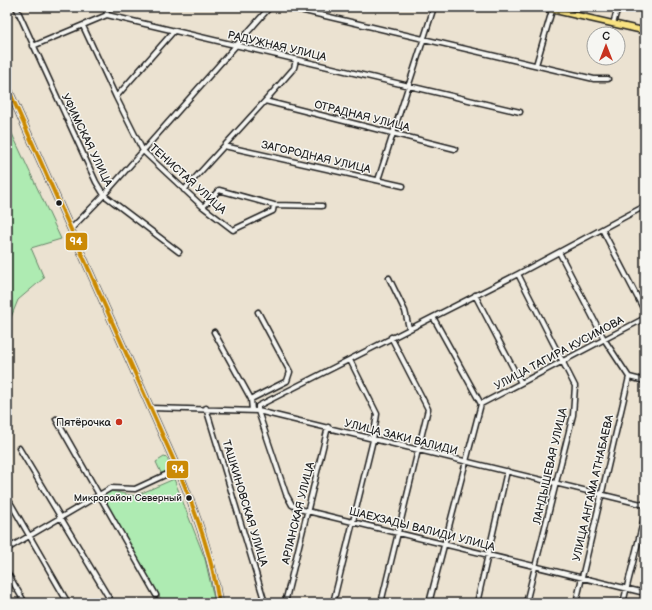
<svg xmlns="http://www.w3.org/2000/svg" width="652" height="610" font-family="'Balsamiq Sans',sans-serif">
	<rect width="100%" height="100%" fill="#ebe2d1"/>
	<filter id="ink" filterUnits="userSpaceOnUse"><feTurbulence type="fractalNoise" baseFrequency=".025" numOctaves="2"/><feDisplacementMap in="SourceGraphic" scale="8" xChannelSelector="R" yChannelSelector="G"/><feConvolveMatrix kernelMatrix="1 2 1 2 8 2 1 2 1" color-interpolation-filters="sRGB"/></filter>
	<g filter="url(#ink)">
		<path fill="#aeebb2" stroke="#658467" d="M7 123 61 239 31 248 44 278 18 300 7 327Z
			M164 457 167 458 172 470 162 475 156 462Z
			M174 479 205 559 215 603H161V599L102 497 111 491 135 496Z"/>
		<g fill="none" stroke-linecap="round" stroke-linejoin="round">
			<g stroke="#1c1c1c" stroke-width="7">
				<path id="minor" d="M16 7 96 182 104 195 179 252
					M106 7 107 15
					M287 7 594 79H608
					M613 24 618 7
					M83 26 116 97 143 151 203 207 233 230 273 211 274 205
					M33 46 107 15 520 112
					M536 65 553 7
					M116 97 173 32
					M265 101 455 149
					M224 146 403 186
					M378 180 434 7
					M184 190 265 101 294 68 296 60
					M645 206 518 274 258 406V411L286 494 292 505 299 509 645 593
					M203 207 219 190 274 205 322 206
					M71 229 104 195 270 7
					M602 229 645 312
					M559 252 604 339 629 377 645 381
					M518 274 575 386 573 415 526 603
					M389 278 405 311 409 328
					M475 295 521 383
					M214 332 251 399 252 411
					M251 399 287 381 290 372 258 312
					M481 404 645 318
					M151 408 258 411 645 505
					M206 408 265 603
					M56 419 156 595
					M19 448 112 603
					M7 497 68 603
					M7 549 111 488 135 489 178 469
					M7 572 25 603
					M285 603 328 427
					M333 603 373 440 377 414 350 360
					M381 603 428 409 391 337
					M429 603 481 404 433 317
					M477 603 507 471
					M576 603 629 377
					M623 603 645 514"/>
			</g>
			<g stroke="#1c1c1c" stroke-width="8">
				<path id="major" d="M540 7 645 31
					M7 86 179 472C197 515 212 557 219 603"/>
			</g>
			<use href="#minor" stroke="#f6f6f2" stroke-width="4"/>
			<use href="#major" stroke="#f8e281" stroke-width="5"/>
			<g stroke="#f6f6f2" stroke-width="7">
				<path id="bus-1" d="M7 86 179 472C197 515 212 557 219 603"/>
			</g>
			<use href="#bus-1" stroke="#cb8a06" stroke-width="4"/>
		</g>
	</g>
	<g fill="#1c1c1c" stroke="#f6f6f2" stroke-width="1.5">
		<circle cx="59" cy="203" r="3.5"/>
		<circle cx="189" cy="498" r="3.5"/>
	</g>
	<circle fill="#c8321e" stroke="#f6f6f2" stroke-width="1.5" cx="119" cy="422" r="4"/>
	<g text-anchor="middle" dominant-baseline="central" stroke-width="3" stroke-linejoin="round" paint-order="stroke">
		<g font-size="10" fill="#1c1c1c" stroke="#f6f6f2" text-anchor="end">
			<text x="182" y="498">Микрорайон Северный</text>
		</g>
		<g font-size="11" fill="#1c1c1c" stroke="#f6f6f2">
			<text transform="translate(277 46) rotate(13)">РАДУЖНАЯ УЛИЦА</text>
			<text transform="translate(362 116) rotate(14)">ОТРАДНАЯ УЛИЦА</text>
			<text transform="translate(87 140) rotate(64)">УФИМСКАЯ УЛИЦА</text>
			<text transform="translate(316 157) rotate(13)">ЗАГОРОДНАЯ УЛИЦА</text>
			<text transform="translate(188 179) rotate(42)">ТЕНИСТАЯ УЛИЦА</text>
			<text transform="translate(559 353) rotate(-28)">УЛИЦА ТАГИРА КУСИМОВА</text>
			<text transform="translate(401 437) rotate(14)">УЛИЦА ЗАКИ ВАЛИДИ</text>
			<text transform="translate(550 466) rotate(-77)">ЛАНДЫШЕВАЯ УЛИЦА</text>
			<text transform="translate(593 488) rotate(-77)">УЛИЦА АНГАМА АТНАБАЕВА</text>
			<text transform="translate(245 503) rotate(73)">ТАШКИНОВСКАЯ УЛИЦА</text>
			<text transform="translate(298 513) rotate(-76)">АРЛАНСКАЯ УЛИЦА</text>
			<text transform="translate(422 529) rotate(14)">ШАЕХЗАДЫ ВАЛИДИ УЛИЦА</text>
		</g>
		<g font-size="11" fill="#1c1c1c" stroke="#f6f6f2" text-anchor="end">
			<text x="111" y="422">Пятёрочка</text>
		</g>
	</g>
	<g stroke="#f6f6f2" stroke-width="1.5">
		<rect x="65" y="232" width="23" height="19" rx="4" fill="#cb8a06"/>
		<rect x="166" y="460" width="23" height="19" rx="4" fill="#cb8a06"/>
	</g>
	<g font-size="11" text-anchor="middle" font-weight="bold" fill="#fff">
		<text x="76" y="245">94</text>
		<text x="178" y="473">94</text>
	</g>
	<rect width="652" height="610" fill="none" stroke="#f6f6f2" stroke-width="24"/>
	<rect x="12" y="12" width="628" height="586" fill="none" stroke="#1c1c1c" stroke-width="1.5" filter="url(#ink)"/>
	<g transform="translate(606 46)"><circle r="19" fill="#f6f6f2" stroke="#9f9f9c"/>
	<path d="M0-3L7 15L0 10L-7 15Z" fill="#c8321e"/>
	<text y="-6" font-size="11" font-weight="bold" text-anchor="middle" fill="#1c1c1c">С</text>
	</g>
</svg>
